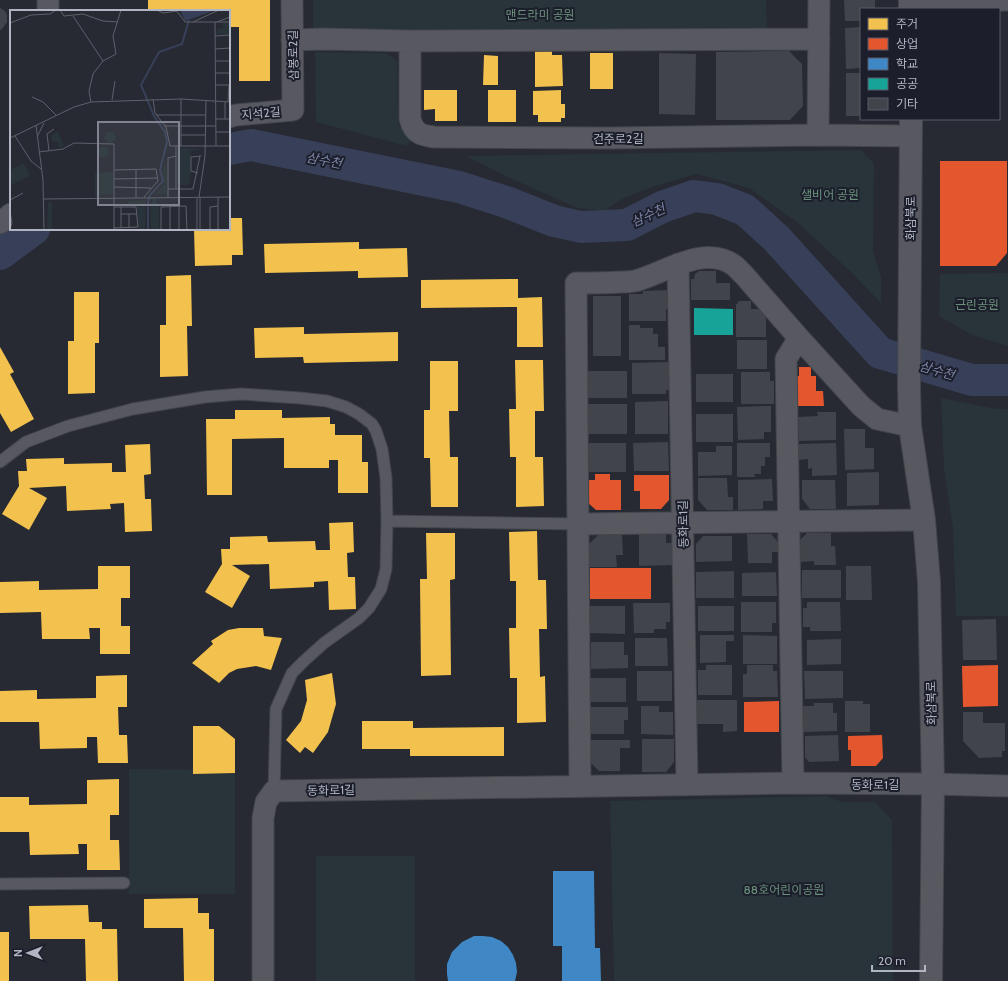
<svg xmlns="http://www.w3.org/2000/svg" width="1008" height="981" font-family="Cabin,'Noto Sans KR',sans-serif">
	<rect width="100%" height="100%" fill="#272a32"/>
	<path fill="#283439" d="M313 0H766L767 29H313Z
		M315 52 387 53 397 61 398 124 410 141 407 146 316 122Z
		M861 150 874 164 873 251 881 277V303L852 273 798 223 749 188 696 174 655 186 622 199 604 211 577 208 510 178 466 156Z
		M1008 273V346L972 335 939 316 940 274Z
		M941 398 996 409H1008V616H956L953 528 944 469Z
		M129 769 235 770V894H129Z
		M826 796 842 802H875L892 820 893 981H614L610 801Z
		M316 856H415V981H316Z"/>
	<path fill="#f2c14e" d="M148 0H270V81H239V27H229V11H148Z
		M535 51H552V55H562L563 86 535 87Z
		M590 53H613V89H590Z
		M484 55 498 56V85H483Z
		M424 90H457V121H435V109L424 110Z
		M488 90H516V122H488Z
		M561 90V104H565V118H561V122H538V115H533V91Z
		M229 218H242L243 255H232V265L195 266 194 229H229Z
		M359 242V249L407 248 408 277 358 278V271L265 273 264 244Z
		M191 275 192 326H187L188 376 160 377V325H166V276Z
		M518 279V298L542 297 543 347H517V307L421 308V280Z
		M74 292H99V343H95V393L68 394V341H74Z
		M304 327V334L398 332V361L304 363 303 357 255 358 254 328Z
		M0 347 14 372 10 374 34 419 11 432 0 413Z
		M515 360H543L544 411H535V457H543L544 506 516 507V457H510L509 409H516Z
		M430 361H458V411H449L450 457H458V507H431L430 458H424V410H430Z
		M235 410H282V418L330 417V424H335V435H362V462H368V493H338V460H329V468H284V438L232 439V495H207L206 419H235Z
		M150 444 151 474 144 475 145 499H151L152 531 125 532 124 503 110 504 111 509 67 511 66 486 29 488 47 498 29 530 2 514 19 486 18 471H27L26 459 64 458V464L112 463V472H126L125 445Z
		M353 522 354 552 347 553 348 577H355L356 609 329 610 328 581 314 582V587L270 589 269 564 232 565 250 576 232 608 205 592 222 564 221 549H230V537L267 536 268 542 315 541 316 550H330L329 523Z
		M537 531 538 580H546L547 629H539L540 677 545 676 546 722 517 723V678H510L509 628H516V581H510L509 532Z
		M426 533H455V579L450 580 451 675 421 676 420 579H427Z
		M98 566H130V598H121V626H130V654H100V628H89L90 639H42L41 612 0 613V582L39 581V590L98 589Z
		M239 628H263L264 636 282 638 271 670 256 666 237 669 229 673 219 683 192 663 213 644 211 641 228 630Z
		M332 673 336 704 328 732 313 753 305 747 300 753 286 740 301 721 307 700 305 680Z
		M127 675V707H118L119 735H127L128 763H98L97 737H87V748L40 749 39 722H0V691L37 690V699L96 698V676Z
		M362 721H413V728L504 727V756H410V749H362Z
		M193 726H219L235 739V773L193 774Z
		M119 779V815H110V840H119L120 870H87V844H78L79 854 30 855 29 832H0V797H29V805L87 804V780Z
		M198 898V913H209V929H214V981H184L183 928H144V899Z
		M88 905 89 922H102V929H117L118 981H86L85 939H30L29 906Z
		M0 932H9V981H0Z"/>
	<path fill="#e4572e" d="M940 161H1007V253L996 266H940Z
		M799 367H811V376H816V391H823L824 406H796L795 376H799Z
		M595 474H610V480H621V510H596L587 502V480H595Z
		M634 475H669V500L661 509H640V491H634Z
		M590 568H651V599H590Z
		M998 665V706L963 707 962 666Z
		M779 701V732H744V702Z
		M882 735 883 758 876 766H851V750H848V736Z"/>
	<path fill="#3f88c5" d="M553 871H594L595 948H600L601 981H562V946H553Z
		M474 936H483L492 937 501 941 508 947 513 955 516 963 517 972 515 981H448L447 974V964L452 952 462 942Z"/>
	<path fill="#17a398" d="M694 308 733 309V335H694Z"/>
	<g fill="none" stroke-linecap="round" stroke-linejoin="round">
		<path stroke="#384059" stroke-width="32" d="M229 149 251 145 459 187 506 202 554 221 581 227 627 225 662 207 694 196 717 199 745 210 776 238 880 353 972 380H1008
			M0 254 34 229"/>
	</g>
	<path fill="#41444a" d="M844 0H875V9H861V21H845Z
		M0 8 5 11 7 15V22L2 29 0 30Z
		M861 27V68L846 69 845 28Z
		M789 51 802 64 803 106 790 120H716V52Z
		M659 53 696 54 695 115 659 114Z
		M846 73H861V116H846Z
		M699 271H716V283H730V300H691V279H694L695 274Z
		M668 290 669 309H666V321H629V294H643V291Z
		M593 296H621V356H593Z
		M739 301H751V309H762L766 314V337H736V305Z
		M629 325H640V328H653V334H658V347H665V360H629Z
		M737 340H767V369H737Z
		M669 362V390H666V394H632V363Z
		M588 371H627V398H588Z
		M741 372H770V381H774V404H741Z
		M696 374H733V402H696Z
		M668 401V434H635V402Z
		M587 404H627V434H587Z
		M764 406H771V432H764V439L738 440 737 407Z
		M817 412H836V440L799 441 798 417 818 416Z
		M696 414H733V442H696Z
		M844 429H865V448H874V469L845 470Z
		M668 442 669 471H634L633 443Z
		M588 443H626V472H588Z
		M737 443H770V457H765V466H761V474H754L755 477H737Z
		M836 443 837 475 812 476V468L808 469V459L798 460V444Z
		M716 446H732V475L698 476V452H716Z
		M879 472V505L847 506V473Z
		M698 478H727L728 497H733V510H707L698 500Z
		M772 479 773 501H763V509L738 510V480Z
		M802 480H835L836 509H810L802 499Z
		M807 533H831V546H835L836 565H814V561L800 562V540Z
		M599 534H622L623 555H616L617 567H589L588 545Z
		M639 534H666V543H672V565L639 566Z
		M747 534H771L778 542V552H772V563H748Z
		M703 536H732V561L696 562V544Z
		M846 566H871L872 600H846Z
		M802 570H841V598H802Z
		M734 571V598H696V572Z
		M776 572 777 596H742V573Z
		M741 602H776V623H772V632H741Z
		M807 602H840L841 631H810V627H803V608H807Z
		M633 603H670V622H666V629H654V633H634Z
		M590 606H625V634L590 633Z
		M698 606H734V631H698Z
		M996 619 997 660H963L962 620Z
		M700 635H734V641H726V662L700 663Z
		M743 635 777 636V664H743Z
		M635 638H667L668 666H635Z
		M841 639V664L807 665V640Z
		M591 642H624V655H628V668L591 669Z
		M706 665H732V695H698V670H706Z
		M747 665H773V671H777L778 697H743V674H747Z
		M637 671H672V701H637Z
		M804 671H843V698L805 699Z
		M590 678H626V702H590Z
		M694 700H737V731L723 732V724H695Z
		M845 701H863V704H870V732H845Z
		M814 703H833V713H837V731L802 732V706H814Z
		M641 706H659V712H673V735L641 734Z
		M589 707H628V720H624V734H589Z
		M963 712H983V723H1005V751H1002V757L979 758 963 741Z
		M838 735 839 761 809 762 805 757V736Z
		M642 739H674V762L666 772H642Z
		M590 740H630V748H620V771H599L590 762Z"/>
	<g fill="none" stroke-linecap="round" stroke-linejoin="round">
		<g stroke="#43454b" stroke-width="13">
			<path id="service" d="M0 462 26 442 68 426 133 409 205 397 241 394 300 398 327 401 346 407 359 414 372 424 376 431 382 449 386 478 387 521 386 569 381 589 369 608 359 618 324 643 304 661 292 673 276 709 274 791
				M387 521 578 524
				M0 884 124 883"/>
		</g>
		<g stroke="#43454b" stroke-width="23">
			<path id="minor" d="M48 0V11
				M910 1 1008 0
				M292 40 324 39 410 41V119C414 133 420 135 434 137L610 138 818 135 911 136
				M410 41 819 39
				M229 117 236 115 293 110 292 0
				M818 135 819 0
				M0 223 11 214
				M678 264 687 785
				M578 524 924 520
				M793 783 786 359 799 338
				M580 786 576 283C591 283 605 283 620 282 625 282 630 282 635 281 665 273 705 243 735 266 738 269 741 272 744 275L799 338 861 406 877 419 910 426
				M263 981V818L266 802 274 791 793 783 933 784 1008 786"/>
		</g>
		<g stroke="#43454b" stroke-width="24">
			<path id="tertiary" d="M910 0V9
				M911 119 909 388 910 426 924 520 929 582 933 784 931 981"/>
		</g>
		<use href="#service" stroke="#575860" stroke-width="11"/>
		<use href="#minor" stroke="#575860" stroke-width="21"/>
		<use href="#tertiary" stroke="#575860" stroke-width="22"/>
	</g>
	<g text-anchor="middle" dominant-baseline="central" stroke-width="4" stroke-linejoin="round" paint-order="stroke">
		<g font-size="12" fill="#6b917c" stroke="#1c1f2b">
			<text x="540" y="14">맨드라미 공원</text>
			<text x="830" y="194">샐비어 공원</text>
			<text x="977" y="304">근린공원</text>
			<text x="784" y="889">88호어린이공원</text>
		</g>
		<g font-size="12" fill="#b1b4c3" stroke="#1c1f2b">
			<text transform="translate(293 55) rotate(-91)">삼봉로2길</text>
			<text transform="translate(261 113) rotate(-5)">지석2길</text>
			<text x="618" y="138">건주로2길</text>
			<text transform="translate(910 218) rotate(-90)">화삼북로</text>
			<text transform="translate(683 524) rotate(-91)">동화로1길</text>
			<text transform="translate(931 703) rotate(-91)">화삼북로</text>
			<text x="875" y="784">동화로1길</text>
			<text transform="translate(331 790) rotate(-1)">동화로1길</text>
		</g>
		<g font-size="13" font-style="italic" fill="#7c86a8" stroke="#1c1f2b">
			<text transform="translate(324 160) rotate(11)">삼수천</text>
			<text transform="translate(648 215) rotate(-25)">삼수천</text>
			<text transform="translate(937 370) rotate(16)">삼수천</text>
		</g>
	</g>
	<g transform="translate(10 10)">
		<rect width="220" height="220" fill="#272a32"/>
		<path d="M213 13H220V24H207V19L213 18ZM94.5 127a5.5 5.5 0 1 1 11 0a5.5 5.5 0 1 1-11 0ZM48 122 54 136 49 138 48 132H42L41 125ZM87.5 142a5.5 5.5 0 1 1 11 0a5.5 5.5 0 1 1-11 0ZM167 138 193 139 180 141 181 163 179 175H167ZM156 150 157 183 144 185 154 174 152 162ZM14 153 20 166 1 175 0 160ZM103 162V184L85 186V163ZM143 189H146L147 195H149V220H141L140 196ZM136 190 135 220H129L127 197 118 196V191ZM38 192H42V220H37Z" fill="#283439"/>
		<path d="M170 0H206L175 11Z" fill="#384059"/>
		<path fill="none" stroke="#384059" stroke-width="2" d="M138 220V192L140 185 153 171 150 160 157 132 155 122 144 106 131 75 149 42 172 34 179 10"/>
		<path fill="none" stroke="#5e616c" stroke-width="1" d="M50 0 54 6 73 4 93 11 108 12M147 0 153 3 167 1M166 0 175 12H220M63 6 93 51M183 12 209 0M205 12 206 136M207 12 220 7M0 13 21 5 40 4 46 0M205 26 220 25M205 39 220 38M205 51H220M205 63H220M205 75H219M22 87 33 92 46 105M143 89 145 103 156 117 160 136H220M171 89V136M102 90 105 71M81 92 79 81 83 64 93 51 106 44 103 26 111 0M215 92V109M218 92 219 75M146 105H196M205 109H220M26 115 33 170 34 220M154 116H206M206 122H220M171 125H196M5 126 21 151 31 159M27 127 34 113M0 128 64 97 81 92 171 89 220 92M39 141 37 124 44 119M29 142 53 139 64 133 104 134V220M166 146V179M126 159V188M104 160 146 159 148 171 134 187M188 163 181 161V147L191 146M104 169 147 168M104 177 141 178M158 179H183L190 146M158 187V148L166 146V136M187 187V220M189 187 195 146 196 91M190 187V220M208 187V220M34 189 220 187M0 190 13 183M111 197V218M160 197V220M0 201 2 213 0 219M111 204H127M104 218 128 217 126 197H104M119 218V204M151 220V197L176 196 177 220M169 220V187M200 220V197L208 196"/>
		<path fill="#818490" fill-opacity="0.15" stroke="#818490" stroke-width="2" d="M88 112H169V195H88Z"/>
		<rect width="220" height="220" fill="none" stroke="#b1b4c3" stroke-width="2"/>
	</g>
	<rect x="860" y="8" width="140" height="112" fill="#1c1f2b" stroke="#585b68"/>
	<rect x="868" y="18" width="20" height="12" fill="#f2c14e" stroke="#585b68"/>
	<text x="896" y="28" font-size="12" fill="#b1b4c3">주거</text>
	<rect x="868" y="38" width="20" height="12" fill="#e4572e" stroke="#585b68"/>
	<text x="896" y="48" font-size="12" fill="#b1b4c3">상업</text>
	<rect x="868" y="58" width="20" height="12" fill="#3f88c5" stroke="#585b68"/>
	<text x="896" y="68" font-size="12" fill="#b1b4c3">학교</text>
	<rect x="868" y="78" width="20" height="12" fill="#17a398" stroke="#585b68"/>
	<text x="896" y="88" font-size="12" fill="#b1b4c3">공공</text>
	<rect x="868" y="98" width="20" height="12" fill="#41444a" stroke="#585b68"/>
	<text x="896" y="108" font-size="12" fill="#b1b4c3">기타</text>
	<g transform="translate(28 953) rotate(270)" stroke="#1c1f2b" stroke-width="3" paint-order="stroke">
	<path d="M0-3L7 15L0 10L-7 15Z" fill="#b1b4c3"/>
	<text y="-6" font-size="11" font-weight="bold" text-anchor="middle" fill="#b1b4c3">N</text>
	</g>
	<path d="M872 965v6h53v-6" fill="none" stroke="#b1b4c3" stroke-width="2"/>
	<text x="878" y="965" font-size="12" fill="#b1b4c3" stroke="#1c1f2b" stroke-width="3" paint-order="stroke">20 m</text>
</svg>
